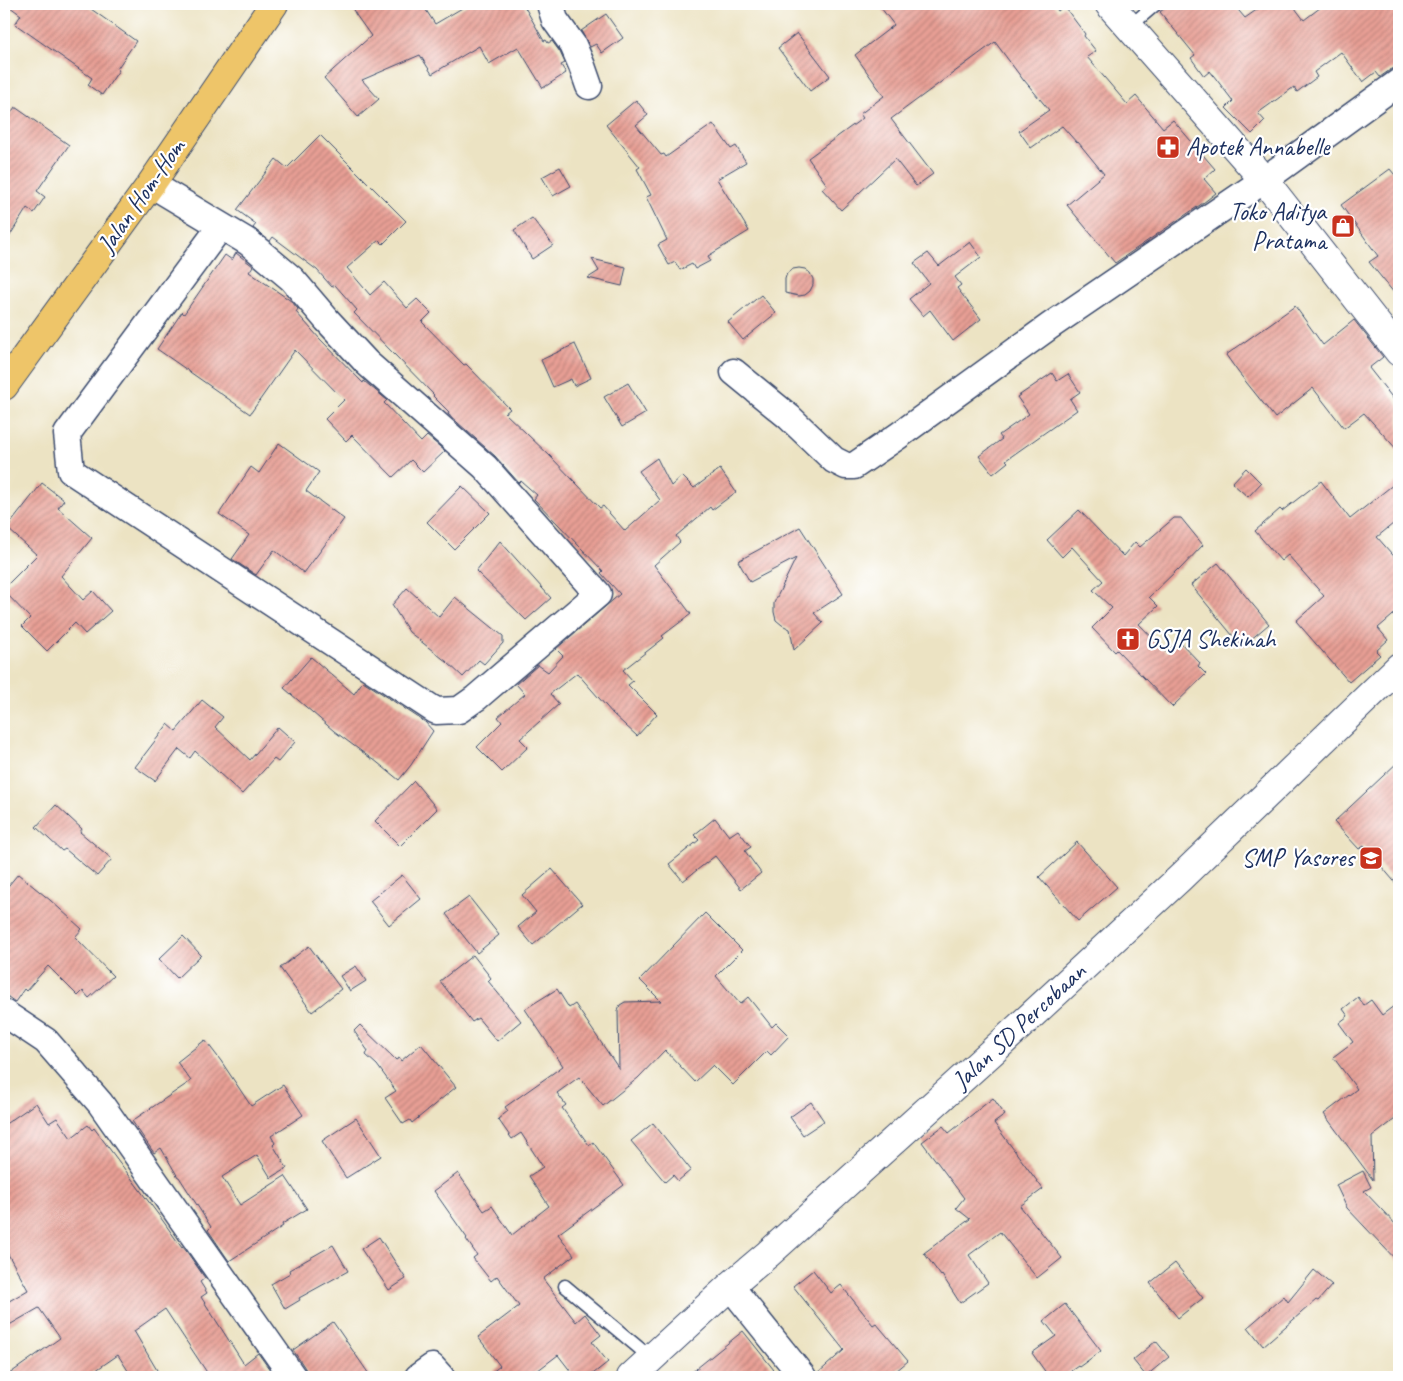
<svg xmlns="http://www.w3.org/2000/svg" width="1403" height="1381" font-family="Caveat,sans-serif">
	<defs>
		<pattern id="building-hatch" width="6" height="6" patternUnits="userSpaceOnUse" patternTransform="scale(1.25)"><rect width="6" height="6" fill="#e89f94"/><path d="M-1 1l2-2M0 6l6-6M5 7l2-2" fill="none" stroke="#bb827c"/></pattern>
	</defs>
	<rect width="100%" height="100%" fill="#fff"/>
	<filter id="ink" filterUnits="userSpaceOnUse"><feTurbulence type="fractalNoise" baseFrequency=".02" numOctaves="2"/><feDisplacementMap in="SourceGraphic" scale="10" xChannelSelector="R" yChannelSelector="G"/><feConvolveMatrix kernelMatrix="1 2 1 2 8 2 1 2 1" color-interpolation-filters="sRGB"/></filter>
	<filter id="wash" filterUnits="userSpaceOnUse"><feTurbulence type="fractalNoise" baseFrequency=".0096" numOctaves="4" result="noise"/><feDisplacementMap in="SourceGraphic" scale="20" xChannelSelector="R" yChannelSelector="G"/><feGaussianBlur stdDeviation="1.12" result="paint"/><feColorMatrix in="noise" values="0 0 0 0 0 0 0 0 0 0 0 0 0 0 0 0 0 1.4 0 .05"/><feComposite in="paint" operator="in"/></filter>
	<g filter="url(#wash)">
		<rect width="100%" height="100%" fill="#ece3c3"/>
		<g id="blocks">
			<path fill="url(#building-hatch)" d="M6 4H84L136 41 117 69 119 70 102 95 88 85 92 78 15 24 21 15Z
				M350 4H422L435 24 469 4H523L544 41 546 40 548 43 552 41 560 52 565 63 561 65 566 73 543 88 518 47 489 64 479 46 432 74 420 55 362 80 379 99 358 117 324 78 371 36 356 15Z
				M878 4H1053L1058 11 1064 6 1085 34 1084 36 1096 51 1087 57 1127 104 1136 96 1163 128 1173 120 1215 169 1204 179 1216 193 1203 203 1115 263 1067 205 1104 174 1078 142 1077 143 1062 126 1031 148 1019 131 1049 110 1024 80V81L995 42 891 119 933 174 916 186 895 159 841 210 822 189 827 185 808 158 863 118 860 114 884 96 855 55 894 25Z
				M1170 4H1233L1245 18 1265 4H1292L1304 20 1325 4H1399V66L1390 70 1380 77 1376 72 1363 82 1341 52 1314 72 1317 77 1297 92 1294 87 1258 113 1265 121 1252 134 1226 108 1233 101 1210 71 1204 76 1191 58 1195 55 1160 12Z
				M606 14 623 38 602 53 596 44 590 47 581 31Z
				M797 33 830 76 810 91 778 48Z
				M636 100 648 115 636 125 661 155 664 154 666 157 713 124 731 149 736 146 746 162 717 179 749 231 708 256 710 261 695 269 692 264 680 270 675 262 669 265 658 245 667 240 646 197 651 195 637 169 640 167 606 125Z
				M15 107 69 145 37 191 45 197 34 213 27 208 4 245V123Z
				M320 135 406 221 383 244 379 240 347 268 370 295 384 282 407 308 417 299 431 313 422 322 464 365 466 364 510 409 505 413 550 456 600 508 603 506 625 531 660 500 639 471 657 458 671 486 682 476 694 488 720 469 736 492 712 510 710 507 676 536 680 542 654 565 691 614 662 636 664 638 623 670 633 681 628 685 657 714 637 736 613 714 577 673 550 694 559 704 520 739 528 747 502 772 477 747 502 722 498 717 525 694 516 684 538 665 548 672 563 656 556 649 620 594 601 573 603 571 534 499 537 495 521 481 519 483 495 456 448 414 449 412 433 396 434 395 354 313 357 310 335 285 332 287 317 270 273 237 270 241 253 228 256 224 237 210 276 159 287 168Z
				M560 167 571 186 553 196 542 177Z
				M1390 169 1399 180V299L1369 262 1378 256 1341 205Z
				M532 218 553 245 532 259 514 230Z
				M970 242 981 257 955 277 961 285 957 288 981 319 953 341 930 310 923 316 909 299 929 283 914 263 928 253 939 266Z
				M236 253 253 266 249 272 291 301 298 309 296 312 320 339 363 383 364 381 387 400 384 403 421 442 427 436 445 451 423 472 411 460 393 477 352 435 346 441 325 419 344 400 295 350 250 414 157 349 182 312 184 314 225 255 232 260Z
				M592 259 626 267 622 286 588 278 599 271Z
				M799 268 805 269 810 273 813 279V285L810 291 805 295 799 296 785 293V279L787 273 793 269Z
				M761 295 776 313 743 340 728 322Z
				M1295 306 1323 345 1354 320 1383 357 1369 368 1399 406V452L1364 413 1344 428 1313 388 1275 418 1238 372 1226 355Z
				M575 344 591 378 574 386 571 379 553 387 541 360Z
				M1052 373 1057 381 1068 374 1080 392 1070 399 1077 410 1006 460 1008 462 993 474 979 456 1002 439 999 435 1029 414 1017 397Z
				M628 383 646 413 622 427 604 397Z
				M279 443 319 472 306 491 344 519 304 573 274 550 256 575 232 559 249 535 219 514 251 467 259 473Z
				M1246 468 1261 483 1248 497 1232 483Z
				M1399 480V519L1377 537 1399 562V610L1378 628 1388 640 1376 651 1380 655 1349 682 1296 621 1324 596 1288 555 1281 561 1255 531 1280 509 1282 511 1321 481 1350 519Z
				M42 483 64 500 58 508 92 538 61 576 83 600 93 591 111 611 85 634 75 623 47 651 22 626 30 618 4 591V588L37 555 7 528Z
				M462 486 490 513 454 549 427 522Z
				M1079 510 1123 556 1135 542 1140 547 1174 518H1181L1203 545 1179 570 1178 569 1149 597 1158 606 1139 624 1166 652 1178 640 1200 663 1198 666 1206 674 1172 707 1117 650 1115 652 1092 628 1112 608 1093 590 1103 581 1072 547 1062 557 1047 540Z
				M800 527 843 594 814 613 823 623 794 650 790 629 782 625 776 620 774 612V603L796 558 750 582 738 561Z
				M500 541 551 598 526 620 476 571Z
				M1218 563 1269 624 1242 647 1191 585Z
				M407 588 439 617 455 597 503 636V643L484 664 479 660 463 677 447 662 409 632 392 605Z
				M311 657 354 694 363 681 425 722 433 731 411 765 399 780 373 759V760L334 731 284 688Z
				M202 700 223 717 215 727 250 760 278 727 295 742 278 762 274 759 242 794 195 751 190 758 179 749 155 781 135 767 168 724 176 731Z
				M1399 761V887L1364 846 1359 849 1334 822Z
				M414 781 437 809 400 846 375 821Z
				M56 805 82 829 80 832 112 859 97 876 65 849 62 851 36 827Z
				M715 818 729 836 738 830 751 847 745 851 761 873 741 889 715 856 683 881 669 864 699 840 694 835Z
				M1077 842 1117 887 1078 921 1039 877Z
				M552 869 582 904 533 945 518 927 536 912 522 895Z
				M18 874 50 900 82 929 75 937 113 976 89 998 83 991 78 996 48 966 26 991 24 989 15 1002 4 994V891Z
				M402 875 421 899 389 925 370 901Z
				M469 897 499 935 477 953 446 914Z
				M705 913 742 950 716 976 740 1004 748 997 772 1027 776 1023 789 1036 771 1055 767 1051 733 1085 713 1065 695 1082 665 1050 638 1078 603 1106 579 1077 557 1093 566 1105 562 1108 589 1145 593 1142 624 1185 558 1234 574 1255 543 1279 576 1322 585 1314 601 1335 592 1342 608 1362 589 1377H575L558 1355 529 1377H486L500 1366 478 1337 519 1306 497 1276 491 1281 473 1258 477 1255 466 1239 467 1238 434 1191 458 1173 484 1211 492 1206 512 1235 549 1206 529 1176 543 1167 521 1133 512 1139 498 1119 508 1111 505 1107 563 1066 525 1009 557 989 569 1008 575 1004 619 1069 618 1010 620 1005 625 1002 661 1001 640 980Z
				M183 936 201 955 177 978 159 959Z
				M309 946 341 989 312 1012 280 968Z
				M473 955 491 978 488 981 521 1021 497 1041 478 1018 472 1022 440 981Z
				M356 966 366 981 350 991 340 976Z
				M1358 997 1364 1005 1371 1000 1382 1015 1399 1002V1116L1372 1137 1373 1180 1324 1114 1357 1089 1333 1057 1353 1042 1339 1023 1348 1016 1343 1009Z
				M360 1025 396 1060 399 1058 401 1061 421 1044 456 1087 412 1123 410 1120 403 1124 385 1098 396 1091 377 1065 366 1055 368 1051 354 1031Z
				M205 1040 221 1061 251 1106 283 1085 303 1115 271 1136 275 1143 273 1145 287 1168 271 1178 257 1155 222 1177 240 1205 285 1176 307 1209 282 1224 283 1226 229 1261 208 1230 211 1227 179 1177H178L161 1148 154 1153 132 1121 191 1081 177 1062Z
				M993 1098 1005 1115 994 1123 1043 1189 1020 1206 1062 1258 1037 1278 1000 1232 969 1255 988 1283 960 1303 942 1275 941 1276 924 1253 970 1219 956 1208 964 1198 922 1142 943 1126 949 1133Z
				M811 1102 824 1121 803 1135 790 1117Z
				M36 1103 49 1123 57 1118 71 1138 88 1125 92 1130 94 1128 163 1221 182 1248 183 1247 187 1252 205 1278 200 1282 207 1293 201 1297 244 1364 258 1353 275 1377H210L165 1309 134 1331 161 1377H132L118 1355 86 1377H5L60 1338 39 1308 4 1328V1304L28 1290 4 1247V1125Z
				M356 1118 381 1156 346 1178 322 1141Z
				M653 1123 691 1170 678 1181 673 1175 665 1182 631 1141Z
				M1363 1171 1371 1187 1364 1191 1399 1228V1263L1347 1208 1336 1185Z
				M379 1237 406 1279 389 1290 361 1249Z
				M333 1245 348 1271 299 1298 300 1300 285 1309 271 1284 290 1273 289 1270Z
				M1175 1263 1203 1298 1178 1318 1150 1283Z
				M813 1270 831 1293 841 1285 873 1325 876 1323 908 1361 889 1377H818L817 1374 844 1350 793 1286Z
				M1314 1270 1332 1285 1318 1301 1316 1300 1263 1346 1248 1327 1284 1296 1288 1302Z
				M1065 1304 1101 1351 1079 1367 1078 1366 1062 1377H1049L1032 1353 1056 1336 1044 1321Z
				M333 1322 371 1377H308L305 1368 293 1350Z
				M743 1331 774 1370 765 1377H686Z
				M1156 1341 1169 1357 1146 1376 1133 1360Z"/>
		</g>
	</g>
	<g filter="url(#ink)">
		<use href="#blocks" fill-opacity="0" stroke="#3a4a6d" stroke-width="1"/>
		<g fill="none" stroke-linecap="round" stroke-linejoin="round">
			<g stroke="#3a4a6d" stroke-width="15">
				<path id="service" d="M1129 27 1156 4
					M565 1286 651 1358"/>
			</g>
			<g stroke="#3a4a6d" stroke-width="29">
				<path id="minor" d="M550 4 555 20 573 45 582 66 589 86
					M151 184 248 242 292 279 327 320 367 363 485 467 598 594 476 698 459 710 436 711 71 471 67 434 221 226
					M734 372 789 417 834 460 846 466H854L898 436 1050 326 1264 180 1399 82
					M4 1013 46 1041 100 1103 293 1377
					M730 1286 803 1377
					M418 1377 432 1367 441 1377"/>
			</g>
			<g stroke="#3a4a6d" stroke-width="30">
				<path id="tertiary" d="M1109 4 1264 180 1399 352
					M631 1377 730 1286 768 1254 994 1050 1180 878 1399 667"/>
			</g>
			<g stroke="#3a4a6d" stroke-width="30">
				<path id="trunk" d="M4 386 151 184 274 4"/>
			</g>
			<use href="#service" stroke="#fff" stroke-width="12"/>
			<use href="#minor" stroke="#fff" stroke-width="26"/>
			<use href="#tertiary" stroke="#fff" stroke-width="28"/>
			<use href="#trunk" stroke="#eec569" stroke-width="28"/>
		</g>
	</g>
	<defs>
		<g id="pharmacy-square" transform="scale(1.25)"><rect x="-9" y="-9" width="18" height="18" rx="4" fill="#c8321e" stroke="#fff"/><path d="M-2-6h4v4h4v4h-4v4h-4v-4h-4v-4h4Z" fill="#fff"/></g>
		<g id="shop-square" transform="scale(1.25)"><rect x="-9" y="-9" width="18" height="18" rx="4" fill="#c8321e" stroke="#fff"/><path d="M-5-2.5h2.3a2.7 3.5 0 0 1 5.4 0H5L5.5 6h-11ZM-1.5-2.5h3a1.5 2.3 0 0 0-3 0Z" fill="#fff"/></g>
		<g id="church-square" transform="scale(1.25)"><rect x="-9" y="-9" width="18" height="18" rx="4" fill="#c8321e" stroke="#fff"/><path d="M-1.2-6h2.4v3.5h3.3v2.4h-3.3V6h-2.4V-.1h-3.3v-2.4h3.3Z" fill="#fff"/></g>
		<g id="school-square" transform="scale(1.25)"><rect x="-9" y="-9" width="18" height="18" rx="4" fill="#c8321e" stroke="#fff"/><path d="M0-5L7-2L0 1L-7-2ZM-4 1L0 2.5L4 1V4Q0 6-4 4Z" fill="#fff"/></g>
	</defs>
	<g fill-rule="evenodd">
		<use href="#pharmacy-square" x="1168" y="147"/>
		<use href="#shop-square" x="1343" y="226"/>
		<use href="#church-square" x="1128" y="639"/>
		<use href="#school-square" x="1371" y="858"/>
	</g>
	<g text-anchor="middle" dominant-baseline="central" stroke-width="4.5" stroke-linejoin="round" paint-order="stroke">
		<g font-size="25" fill="#1b2f5e" stroke="#fff" text-anchor="start">
			<text x="1186" y="147">Apotek Annabelle</text>
			<text x="1326" y="212" text-anchor="end">Toko Aditya<tspan x="1326" dy="29">Pratama</tspan></text>
			<text x="1146" y="639">GSJA Shekinah</text>
			<text x="1354" y="858" text-anchor="end">SMP Yasores</text>
		</g>
		<g font-size="25" fill="#1b2f5e" stroke="#fff">
			<text transform="translate(141 196) rotate(-55)">Jalan Hom-Hom</text>
			<text transform="translate(1019 1026) rotate(-43)">Jalan SD Percobaan</text>
		</g>
	</g>
	<rect width="1403" height="1381" fill="none" stroke="#fff" stroke-width="20"/>
</svg>
